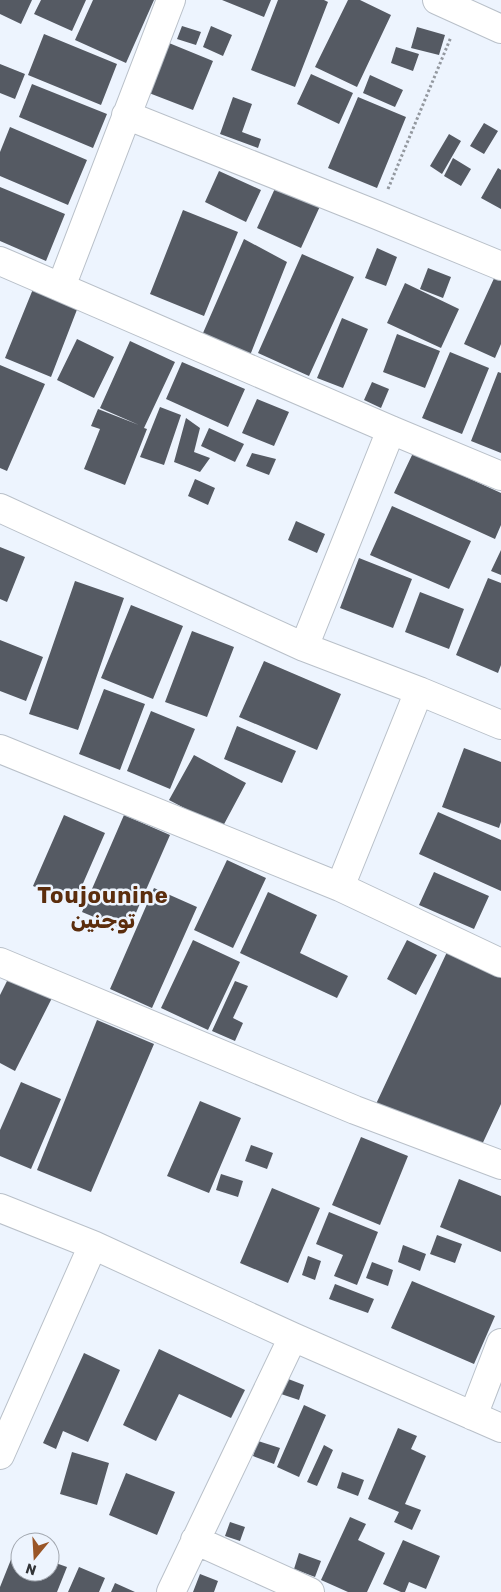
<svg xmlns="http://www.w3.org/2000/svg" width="501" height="1592" font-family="Rubik,Cairo,sans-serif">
	<rect width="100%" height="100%" fill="#edf4fe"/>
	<path fill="#555a63" d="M0 0H32L21 24 0 14Z
		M41 0H86L72 31 34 14Z
		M93 0H154L126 63 75 40Z
		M222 0H271L264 17Z
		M278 0H324L328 2 295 87 251 70Z
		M348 0H360L391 15 357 87 315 67Z
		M182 26 201 32 196 45 177 39Z
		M211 26 232 35 223 56 203 47Z
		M417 27 445 35 439 55 411 48Z
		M44 34 117 64 101 105 28 75Z
		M169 43 213 61 193 110 149 93Z
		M396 47 419 54 413 71 391 63Z
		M0 64 25 74 15 99 0 93Z
		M311 74 353 93 339 124 297 104Z
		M370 75 403 90 395 107 363 93Z
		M32 84 107 114 93 148 19 117Z
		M233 97 252 104 242 132 261 139 258 148 220 134Z
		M358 97 406 117 377 188 328 168Z
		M484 123 498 131 484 154 470 146Z
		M10 127 87 160 68 205 0 176V152Z
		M449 134 461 141 442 174 430 166Z
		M453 158 471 169 461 186 444 176Z
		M498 168 501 170V209L481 198Z
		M219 171 261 190 246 222 205 202Z
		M277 184 321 204 301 248 257 228Z
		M0 187 65 214 46 261 0 241Z
		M183 210 238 232 204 316 150 294Z
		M244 239 287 262 249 358 203 333Z
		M377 248 397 257 386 286 365 278Z
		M302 254 354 277 309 376 258 353Z
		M428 268 451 277 443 298 420 289Z
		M496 274 501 276V344L495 358 464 344Z
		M405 283 459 309 441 348 387 323Z
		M33 289 78 307 51 377 5 358Z
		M342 318 368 329 343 388 317 378Z
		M397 334 440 351 425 388 383 372Z
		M77 339 114 357 94 398 57 380Z
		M130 341 175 362 144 428 147 429 125 485 84 469 100 429 91 426 98 409 139 425 100 408Z
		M450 352 489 368 462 434 422 418Z
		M182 362 245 389 228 427 166 399Z
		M0 365 45 384 7 471 0 468Z
		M498 372 501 373V453L471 441Z
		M372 382 389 389 381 408 364 400Z
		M257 399 289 412 274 446 242 433Z
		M160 407 181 415 164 465 140 457Z
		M186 418 200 428 194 452 210 458 200 472 174 462Z
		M209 428 244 444 235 462 201 446Z
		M252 453 276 459 269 475 246 466Z
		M413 453 501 493V525L495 539 394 493Z
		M195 479 215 488 208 505 188 496Z
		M392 506 471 541 449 589 370 555Z
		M296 521 325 534 317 553 288 540Z
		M0 547 25 557 7 602 0 599Z
		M501 550V575L491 571Z
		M359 558 412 579 393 628 340 608Z
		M488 578 501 583V665L498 673 456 655Z
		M75 581 124 598 78 730 29 714Z
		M420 592 464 609 449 649 405 632Z
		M131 605 183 626 153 699 101 678Z
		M192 631 234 647 207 717 165 702Z
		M0 640 43 657 26 701 0 691Z
		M264 661 341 694 317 750 239 717Z
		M104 689 145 704 120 770 79 754Z
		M151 711 195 729 170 789 127 771Z
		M237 726 296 751 282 783 224 759Z
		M464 748 501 762V822L499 828 442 807Z
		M194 755 246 783 222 828 169 800Z
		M438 812 501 840V891L419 854Z
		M64 815 105 833 74 904 33 886Z
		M124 815 170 835 128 931 82 912Z
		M227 860 266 878 233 948 194 930Z
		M434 872 489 896 474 929 419 905Z
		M154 888 197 907 152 1008 110 989Z
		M268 892 317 915 300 953 348 976 337 998 240 953Z
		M193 940 240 962 208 1030 161 1008Z
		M407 940 437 955 416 995 387 979Z
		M447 952 501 977V1104L479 1151 376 1104Z
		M9 977 52 998 15 1071 0 1063V995Z
		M235 981 248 986 233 1018 243 1023 235 1041 212 1031Z
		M97 1020 154 1044 91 1192 37 1170Z
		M21 1082 61 1099 31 1169 0 1156V1130Z
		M200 1101 241 1118 209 1193 167 1176Z
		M361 1137 408 1156 380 1225 332 1205Z
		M251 1145 273 1153 267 1169 245 1161Z
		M221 1174 243 1181 238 1197 216 1190Z
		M459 1179 501 1196V1252L440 1227Z
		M272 1188 320 1208 288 1283 240 1263Z
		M329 1212 378 1232 357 1285 334 1276 343 1255 316 1244Z
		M437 1235 462 1244 455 1263 430 1254Z
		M403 1245 426 1254 420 1271 398 1262Z
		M308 1256 321 1261 315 1280 302 1275Z
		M372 1262 393 1270 388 1286 366 1278Z
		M412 1281 495 1316 474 1364 391 1328Z
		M335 1284 374 1299 368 1313 329 1299Z
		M159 1349 245 1390 231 1418 179 1394 156 1441 123 1425Z
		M84 1353 120 1370 88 1442 63 1431 56 1449 43 1443Z
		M283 1377 304 1385 299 1400 278 1393Z
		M304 1405 326 1415 299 1477 277 1467Z
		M398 1428 417 1436 411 1449 426 1456 405 1504 421 1510 412 1530 394 1522 399 1512 368 1499Z
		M258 1441 280 1448 274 1464 253 1456Z
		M324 1445 333 1450 317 1486 307 1482Z
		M72 1452 109 1463 97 1505 60 1494Z
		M342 1472 364 1480 358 1496 337 1488Z
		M126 1473 175 1492 157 1535 109 1515Z
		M350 1517 366 1524 358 1540 385 1553 367 1592H348L321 1580Z
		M230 1522 245 1527 240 1541 225 1536Z
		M403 1540 440 1556 426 1589 409 1582 405 1592H401L383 1584Z
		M16 1547 20 1549V1572H50V1561L67 1567 57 1592H0V1587Z
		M299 1553 321 1561 315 1577 294 1569Z
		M79 1567 105 1578 99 1592H68Z
		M200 1574 218 1581 214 1592H193Z
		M115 1583 135 1592H111Z"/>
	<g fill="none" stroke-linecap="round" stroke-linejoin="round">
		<g stroke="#b9c0c9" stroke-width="30">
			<path id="minor" d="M437 0 501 29
				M126 115 377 215 501 266
				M0 261 391 430 501 476
				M61 287 171 0
				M0 508 304 647 419 691 501 725
				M304 647 391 430
				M0 749 340 887 501 963
				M340 887 419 691
				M0 962 355 1110 501 1165
				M0 1208 93 1245 293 1337 501 1428
				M473 1416 501 1343
				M0 1455 93 1245
				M195 1540 310 1592
				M171 1592 293 1337"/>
		</g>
		<path stroke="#93989f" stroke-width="3" stroke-dasharray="2.5 2.5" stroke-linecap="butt" d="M388 189 451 37"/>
		<use href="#minor" stroke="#fff" stroke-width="28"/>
	</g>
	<g text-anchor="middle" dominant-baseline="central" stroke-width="5" stroke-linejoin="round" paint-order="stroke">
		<g font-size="22" font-weight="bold" letter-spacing="1" fill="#5b2d0d" stroke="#edf4fe">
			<text x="103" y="895">Toujounine<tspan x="103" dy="25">توجنين</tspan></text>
		</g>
	</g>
	<g transform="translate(35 1557) rotate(198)"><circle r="24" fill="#edf4fe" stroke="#a2a7af"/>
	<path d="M0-4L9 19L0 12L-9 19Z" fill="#995527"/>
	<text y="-8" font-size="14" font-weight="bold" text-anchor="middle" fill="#323438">N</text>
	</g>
</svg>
